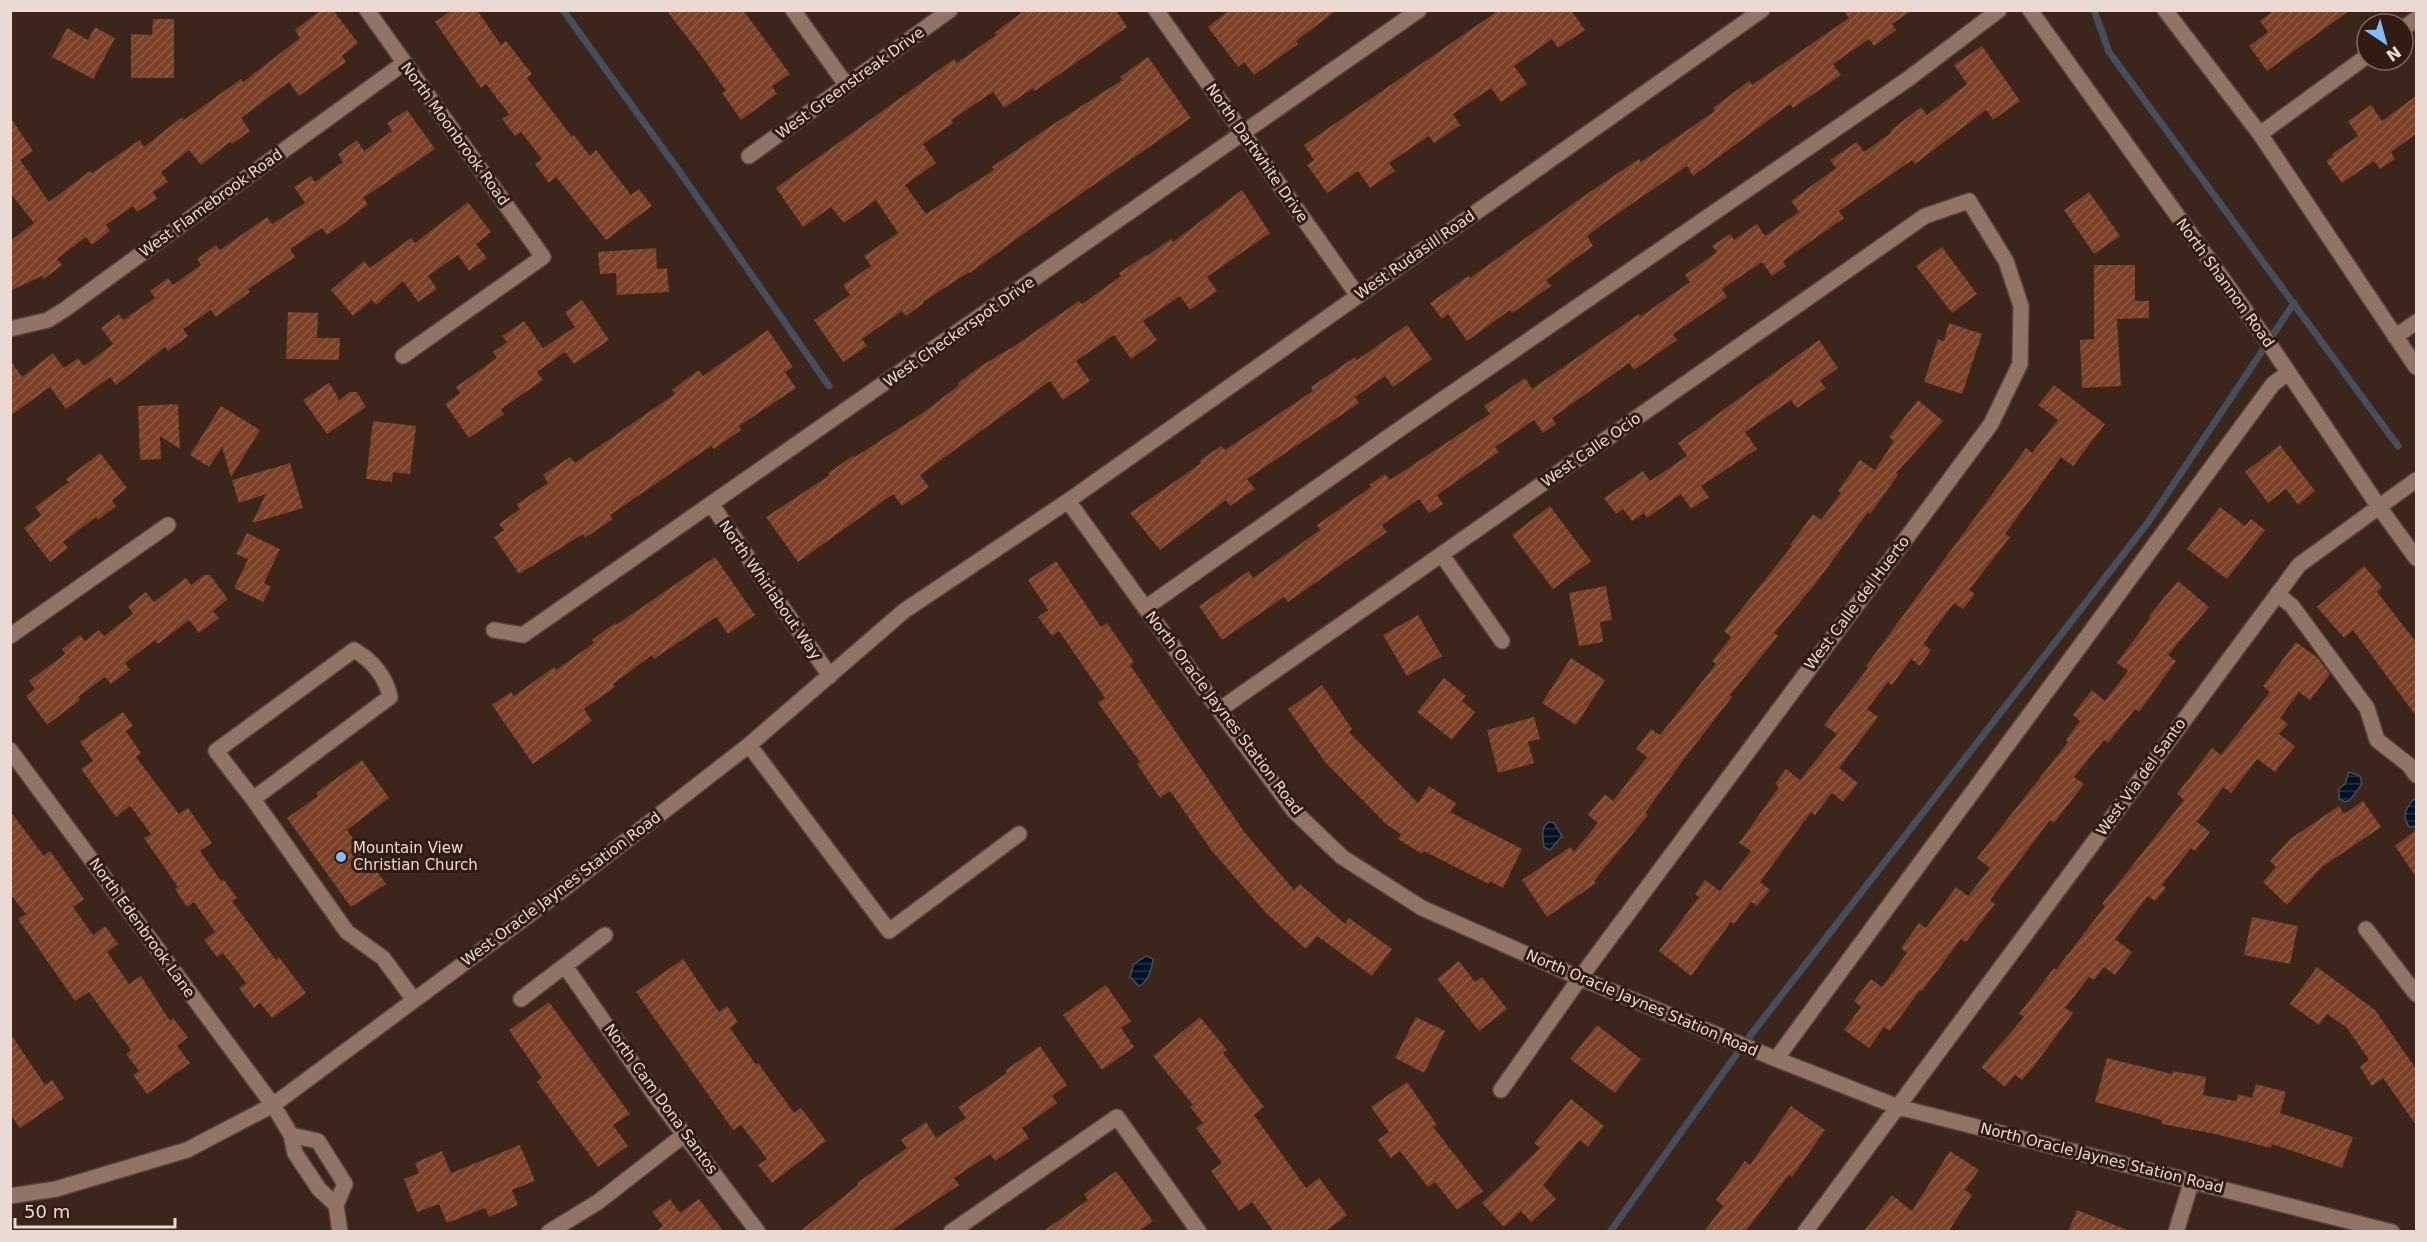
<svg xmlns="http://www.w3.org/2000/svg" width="2427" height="1242" font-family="'DejaVu Sans',sans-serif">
	<defs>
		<pattern id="water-rules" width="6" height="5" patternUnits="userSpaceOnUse" patternTransform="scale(1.5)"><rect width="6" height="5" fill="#001127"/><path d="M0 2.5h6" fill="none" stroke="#253345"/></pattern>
		<pattern id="building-hatch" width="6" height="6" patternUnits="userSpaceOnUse" patternTransform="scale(1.5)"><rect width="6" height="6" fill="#7b4025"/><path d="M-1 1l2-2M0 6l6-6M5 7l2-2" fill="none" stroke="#8e5b44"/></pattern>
	</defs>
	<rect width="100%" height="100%" fill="#3c251b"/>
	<path fill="url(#water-rules)" stroke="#464d5b" stroke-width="1.5" d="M2349 772 2360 776 2362 784 2350 800 2345 802 2339 799V789L2345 784Z
		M2414 799 2416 800V826L2409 827C2402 817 2406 807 2414 799Z
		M1549 822 1554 823 1562 836 1550 850 1544 847C1543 837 1540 827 1549 822Z
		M1146 956 1153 959C1152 969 1148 982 1139 986L1130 977 1134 964Z"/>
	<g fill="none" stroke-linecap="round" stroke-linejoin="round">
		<path stroke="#464d5b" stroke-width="7" d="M563 10 684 178 829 386
			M2094 10 2109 52 2398 446
			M1610 1232 1743 1045 2149 521 2294 303"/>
	</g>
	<path fill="url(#building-hatch)" d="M321 10H333L358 43 342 56 346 62 299 96 289 82 241 118 250 131 232 144 230 142 201 165 189 150 161 172 168 182 153 192 157 199 137 212 133 206 106 225 110 231 92 245 86 237 57 259 62 265 44 279 42 276 10 291V241L34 223 10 193V117L33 151 20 160 49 202 90 171 92 173 140 140 144 147 182 117 184 120 241 79 243 82 300 38 295 30Z
		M452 10H477L501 45 506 41 532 74 527 78 572 137 574 135 590 156 596 150 631 195 639 189 652 206 606 240 556 177 549 183 535 164 542 159 521 132 515 136 502 119 509 114 486 84 481 88 435 22Z
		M666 10H743L790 74 772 86 777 94 741 120 722 93 726 91 700 54Z
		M1025 10H1116L1127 27 1067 69 1035 91 1033 88 1004 108 993 92 951 120 953 123 923 144 936 163 905 185 926 214 994 170 992 167 1052 125 1122 80 1120 77 1148 57 1191 118 1030 229 970 273 969 272 923 302 924 303 906 316 902 311 862 339 867 346 843 362 814 320 850 295 843 285 871 266 864 256 898 233 876 200 844 223 831 207 803 227 776 188 954 59 957 63 996 35 994 33Z
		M1229 10H1337L1296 41 1298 44 1254 75 1244 62 1238 67 1208 27Z
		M1499 10H1571L1585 30 1558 48 1552 39 1514 66 1527 84 1501 102 1491 88 1453 114 1460 125 1434 143 1429 136 1389 163 1395 171 1370 188 1358 171 1327 193 1307 165 1314 160 1304 145Z
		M1843 10H1912L1892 24 1896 30 1874 46 1869 39 1833 64 1841 75 1793 108 1790 104 1693 176 1687 166 1604 223 1587 236 1593 246 1546 280 1551 286 1512 313 1510 310 1467 341 1448 314 1442 319 1430 303 1468 276 1470 278 1584 196 1639 159 1641 162 1715 111 1713 108 1749 81 1752 85 1849 18Z
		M2274 10H2350L2267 71 2249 46 2268 32 2260 21Z
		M153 19H174V78H131V34L152 35Z
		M95 27 115 38 93 79 52 57 67 28 88 40Z
		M1982 46 2020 101 1993 120 1986 110 1915 164 1912 160 1839 211 1844 218 1783 261 1786 266 1772 276 1762 262 1722 289 1727 297 1673 334 1677 340 1634 370 1629 363 1552 418 1556 424 1543 433 1534 420 1495 447 1499 452 1437 495 1443 504 1429 513 1419 499 1382 525 1387 532 1288 602 1284 597 1222 640 1199 606 1249 571 1253 578 1320 530 1317 525 1371 487 1369 485 1385 474 1390 480 1490 414 1484 406 1525 378 1532 389 1639 314 1640 317 1690 282 1685 275 1717 252 1712 246 1730 234 1734 240 1757 224 1765 236 1799 212 1791 201 1836 168 1830 160 1857 142 1864 152 1891 133 1890 131 1921 107 1927 115 1967 84 1954 65Z
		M2416 96V134L2391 152 2395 159 2380 169 2374 161 2342 183 2326 161 2333 156 2332 154 2358 136 2348 121 2371 105 2382 121Z
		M407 110 435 149 363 198 368 204 343 224 327 235 322 228 290 249 295 257 248 289 250 292 216 317 211 310 183 329 188 336 168 351 165 347 116 385 110 377 66 409 50 387 10 416V360L22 377 53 353 64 368 78 358 84 366 113 344 101 328 119 314 123 320 155 298 150 291 168 278 173 285 201 265 197 259 216 245 220 250 267 217 272 224 305 203 294 187 311 176 315 182 343 162 338 154 357 140 364 151 392 131 387 123Z
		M1242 190 1270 233 1207 277 1217 291 1190 310 1180 296 1143 321 1157 340 1131 359 1114 335 1076 361 1090 381 1063 400 1050 381 920 475 929 487 902 506 893 494 798 562 766 517 830 475 828 473 854 455 855 457 927 410 959 385 958 383 981 366 1016 345 1079 301 1082 304 1121 276 1119 273 1146 255 1147 256 1171 239 1173 242Z
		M2089 192 2120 236 2094 254 2064 210Z
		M468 202 491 232 476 244 487 258 469 271 458 255 428 276 437 289 418 302 403 281 376 305 372 300 353 316 331 290 364 261 370 268 411 238 415 243Z
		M1942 247 1977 294 1952 313 1916 266Z
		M656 248 657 269 667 268 669 292 617 295 616 273 600 274 598 252Z
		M2094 265H2135V301H2149V318L2117 319 2121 386 2082 388 2080 340 2094 339Z
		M582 300 609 340 574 364 565 352 537 372 543 380 501 409 504 414 469 438 445 404 460 393 456 387 497 358 493 352 507 342 502 336 524 321 543 348 575 327 565 312Z
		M288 312 318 313 317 338H340L339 360 286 359Z
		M1949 323 1982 334 1962 394 1924 382 1938 339 1944 341Z
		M1407 325 1432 359 1393 387 1385 376 1355 397 1359 403 1247 479 1255 489 1230 506 1226 500 1160 550 1130 513 1201 463 1199 461 1221 446 1225 450 1313 391 1311 387 1355 357 1357 360Z
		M768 330 793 367 785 372 796 388 739 426 741 430 714 449 711 446 610 515 613 519 585 538 583 534 519 574 494 537 504 530 499 524 520 509 517 504 548 483 543 475 570 457 575 463 675 394 672 390 699 370 703 376Z
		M1819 340 1838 368 1820 381 1826 388 1797 408 1791 400 1745 432 1757 449 1701 486 1709 497 1691 509 1681 494 1647 518 1644 513 1632 521 1623 509 1616 514 1604 498 1643 471 1650 481 1687 456 1678 443Z
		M329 383 338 397V401L350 392H357L366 407 327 434 303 400Z
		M2054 385 2105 424 2073 466 2061 457 2005 534 2010 537 1969 590 1975 594 1963 609 1954 603 1923 644 1931 650 1920 666 1911 659 1892 685 1888 682 1867 709 1878 717 1839 768 1858 783 1843 802 1832 793 1815 815 1811 812 1760 882 1770 890 1757 906 1751 902 1734 924 1731 922 1691 976 1659 951 1699 897 1695 894 1705 880 1720 891 1751 851 1739 843 1779 787 1775 784 1786 769 1800 780 1837 734 1824 725 1868 668 1866 666 2026 448 2032 453 2058 420 2038 405Z
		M1918 400 1943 421 1896 473 1898 475 1870 514 1868 512 1816 583 1774 633 1778 636 1730 695 1732 697 1687 755 1645 813 1648 815 1594 881 1596 883 1547 917 1522 880 1570 847 1574 852 1598 823 1588 815 1605 794 1613 801 1647 757 1636 749 1651 729 1660 735 1716 664 1712 661 1731 637 1724 631 1792 546 1790 545 1813 514 1821 520 1841 493 1838 491 1860 460 1875 470 1894 441 1889 437Z
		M178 404 180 449 160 436 161 459 140 460 138 406Z
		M221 406 260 430 231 477 222 447 209 467 190 455Z
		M373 421 416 426 410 474 393 472 392 482 366 479Z
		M2280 445 2315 491 2298 505 2286 489 2268 503 2245 472Z
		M100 453 127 488 112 500 116 506 98 520 96 517 63 542 68 548 50 562 24 528 41 515 35 507 69 482 66 479Z
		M290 463 303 508 252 523 266 494 239 503 232 480Z
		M1550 506 1591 561 1553 589 1512 535Z
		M2220 507 2245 526 2251 519 2265 530 2227 579 2187 549Z
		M247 533 280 549 264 583 271 587 263 602 234 588 248 559 236 554Z
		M715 557 755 615 728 634 716 617 654 659 652 655 613 684 615 687 584 709 592 721 533 764 492 705 511 692 514 696 554 667 556 670 594 643 592 640 615 623 616 625Z
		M1056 561 1101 627 1107 623 1134 662 1130 665 1245 833 1294 890 1300 884 1345 924 1349 918 1392 949 1372 976 1317 936 1306 949 1266 913 1212 851 1170 791 1160 798 1137 764 1140 762 1098 703 1105 698 1059 631 1052 636 1038 617 1048 610 1028 580Z
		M2364 566 2382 587 2377 592 2416 642V716L2353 630 2344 638 2317 607Z
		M204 575H210L228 599 213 611 219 618 199 633 189 620 158 644 155 640 125 663 130 670 111 684 105 677 78 697 80 700 47 725 26 696 35 689 29 681 65 654 62 649 80 635 85 641 99 630 104 636 133 614 128 606 146 592 154 602 186 578 191 585Z
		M2178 581 2209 607 2168 655 2176 661 2139 712 2135 709 2108 743 2104 740 2074 777 2084 784 2054 823 2050 820 1990 900 1995 904 1966 942 1961 939 1922 991 1920 990 1890 1031 1884 1027 1869 1048 1844 1030 1861 1007 1854 1001 1871 979 1882 987 1907 953 1901 948 1919 923 1926 928 1956 887 1968 896 1990 868 1977 858 2068 742 2066 740 2080 721 2073 715 2092 690 2105 701 2128 671 2117 663 2150 618 2149 616Z
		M1606 586 1612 620 1600 622 1603 642 1579 646 1569 593Z
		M1418 615 1442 656 1407 676 1383 635Z
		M2296 642 2318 658 2330 674 2310 700 2299 692 2280 718 2288 724 2279 734 2295 746 2275 772 2257 759 2231 793 2223 787 2197 822 2210 832 2195 851 2191 848 2162 885 2166 888 2155 901 2148 896 2115 939 2132 952 2115 975 2104 967 2094 980 2089 977 2065 1008 2073 1013 2034 1066 2022 1080 2015 1075 2005 1087 1981 1067 2024 1017 2019 1014 2054 968 2056 970 2105 906 2102 904 2184 800 2177 794 2212 748 2221 755 2270 692 2263 686Z
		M1571 658 1605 680 1576 725 1542 703Z
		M1444 678 1466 696 1462 701 1475 712 1452 740 1417 712Z
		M1322 685 1352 729 1349 732 1418 803 1429 786 1456 803 1450 812 1522 849 1503 888 1490 881 1489 884 1424 851 1422 854 1398 839 1401 834 1386 824 1325 762 1288 709Z
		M123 712 133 726 126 731 141 753 136 757 179 814 188 808 212 843 200 851 221 881 224 880 237 898 232 901 276 960 279 957 306 993 272 1018 260 1003 254 1008 239 988 246 983 223 953 217 957 204 940 215 932 194 902 187 907 175 889 178 887 144 838 151 834 130 806 116 817 81 769 93 761 80 742Z
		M1534 717 1540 739 1528 742 1534 763 1498 773 1487 730Z
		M362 760 389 798 347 830 386 884 351 907 287 818 318 796 316 793Z
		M2363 801 2381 827 2322 867 2287 905 2263 882 2276 867 2270 861 2290 839 2339 806 2344 814Z
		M10 811 44 856 50 851 84 899 73 907 93 935 105 926 118 944 107 952 129 984 141 976 170 1021 173 1018 188 1037 177 1046 190 1063 147 1094 133 1075 139 1071 126 1054 131 1050 89 992 75 1001 18 919 26 914 10 894Z
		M2416 830V877L2395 846Z
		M2252 917 2298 926 2290 964 2244 955Z
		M683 959 719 1012 727 1006 738 1022 730 1028 756 1065 758 1063 794 1113 801 1108 826 1141 772 1183 758 1165 767 1159 741 1125 733 1130 636 992Z
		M1459 961 1475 982 1482 977 1507 1009 1479 1031 1437 979Z
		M2317 967 2375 1010 2416 1069V1125L2383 1078 2372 1086 2360 1067 2369 1060 2347 1028 2327 1014 2319 1025 2290 1004Z
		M1106 985 1131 1021 1121 1028 1134 1047 1102 1070 1063 1015Z
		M549 1002 630 1114 613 1125 628 1146 598 1167 537 1082 542 1078 509 1030Z
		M1200 1017 1227 1050 1223 1053 1264 1107 1254 1115 1306 1188 1319 1178 1347 1215 1325 1232H1274L1252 1202 1239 1211 1211 1171 1222 1163 1196 1128 1203 1123 1190 1107 1193 1105 1153 1056Z
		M1416 1017 1445 1031 1424 1073 1395 1058Z
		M1597 1025 1641 1059 1615 1093 1570 1059Z
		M10 1033 45 1085 52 1080 64 1098 20 1128 10 1114Z
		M1040 1046 1067 1085 1052 1096 1057 1103 1022 1128 1029 1138 995 1161 990 1154 954 1178 959 1185 889 1232H799L858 1185 857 1183 907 1148 901 1140 926 1122 936 1138 966 1118 958 1107 1007 1073 1006 1070Z
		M2107 1058 2172 1074 2173 1071 2206 1077 2203 1095 2236 1101 2238 1094 2252 1098 2256 1084 2286 1092 2280 1113 2353 1137 2342 1168 2272 1144 2271 1148 2215 1134 2162 1124V1120L2095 1102Z
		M1407 1082 1437 1125 1433 1127 1483 1191 1457 1210 1435 1182 1428 1187 1400 1151 1391 1158 1378 1140 1389 1132 1371 1107Z
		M1571 1099 1604 1126 1588 1147 1580 1140 1543 1185 1556 1199 1531 1222 1521 1211 1504 1227 1482 1203 1540 1148 1534 1143Z
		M1791 1106 1825 1130 1792 1177 1789 1175 1745 1232H1704L1723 1206 1716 1200 1745 1161 1750 1165Z
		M520 1145 535 1181 512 1190 518 1205 489 1217 485 1208 447 1223 439 1204 417 1212 404 1179 419 1173 415 1163 442 1151 451 1173Z
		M1950 1151 1979 1170 1965 1190 1972 1195 1948 1232H1863L1892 1195 1912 1211Z
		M1116 1171 1153 1221 1138 1232H1042L1088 1200 1084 1194Z
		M670 1199 680 1213 699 1199 724 1232H655L663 1226 652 1212Z
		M2077 1210 2130 1231 2129 1232H2068Z"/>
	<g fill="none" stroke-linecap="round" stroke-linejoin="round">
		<g stroke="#56433b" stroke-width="18">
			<path id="minor" d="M367 10 543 257 403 356
				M793 10 847 86
				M1156 10 1358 296
				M2030 10 2268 342 2379 507 2416 558
				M2165 10 2260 134 2416 367
				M2403 29 2416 19
				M2260 134 2367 56
				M749 156 950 10
				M10 329 48 320 64 310 404 63
				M2395 337 2416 322
				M1068 501 1219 710 1294 811 1342 857 1422 908 1580 978 1776 1059 1898 1107 2392 1232
				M711 504 830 676
				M1442 555 1502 641
				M2277 594 2292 606 2367 708 2377 740 2409 765 2416 775
				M1145 608 1407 424 1908 79 1999 10
				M494 630 523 635 1419 10
				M10 636 168 525
				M1219 710 1925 216 1969 201 2006 261 2021 306 2020 364 1991 424 1580 978 1501 1090
				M749 745 889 931 1019 834
				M10 750 273 1105 291 1135 295 1153 319 1189 336 1205
				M253 799 216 751 354 650C372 660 386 677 390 697L253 799 347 932 383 958 414 1000
				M2366 929 2416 994
				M565 966 658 1100 758 1232
				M521 999 605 935
				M1776 1059 2273 384 2288 373
				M291 1135 318 1141 345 1184 336 1205 340 1232
				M10 1196 56 1189 187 1150 273 1105 560 892 749 745 904 611 1068 501 1762 10
				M549 1232 598 1202 684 1135
				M951 1232 1117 1117 1199 1232
				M1805 1232 2299 565 2416 480
				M2176 1232 2192 1180"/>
		</g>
		<use href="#minor" stroke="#907468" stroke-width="15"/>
	</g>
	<circle fill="#82bcfa" stroke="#321b11" stroke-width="2" cx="341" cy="857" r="6"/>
	<g text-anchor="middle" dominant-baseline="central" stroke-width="6" stroke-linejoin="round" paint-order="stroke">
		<g font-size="15" fill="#eadad3" stroke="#321b11">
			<text transform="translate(850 83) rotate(-36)">West Greenstreak Drive</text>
			<text transform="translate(455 134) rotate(54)">North Moonbrook Road</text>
			<text transform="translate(1257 153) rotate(55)">North Dartwhite Drive</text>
			<text transform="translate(211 203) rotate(-36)">West Flamebrook Road</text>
			<text transform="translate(1415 255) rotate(-35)">West Rudasill Road</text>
			<text transform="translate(2225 283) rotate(54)">North Shannon Road</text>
			<text transform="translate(959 332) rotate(-35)">West Checkerspot Drive</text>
			<text transform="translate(1591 450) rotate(-35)">West Calle Ocio</text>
			<text transform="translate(770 590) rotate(55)">North Whirlabout Way</text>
			<text transform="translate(1857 603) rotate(-53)">West Calle del Huerto</text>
			<text transform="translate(1224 713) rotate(53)">North Oracle Jaynes Station Road</text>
			<text transform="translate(2141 777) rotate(-54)">West Via del Santo</text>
			<text transform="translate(561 889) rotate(-37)">West Oracle Jaynes Station Road</text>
			<text transform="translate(142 928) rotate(54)">North Edenbrook Lane</text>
			<text transform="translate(1642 1003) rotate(23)">North Oracle Jaynes Station Road</text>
			<text transform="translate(661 1099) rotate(54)">North Cam Dona Santos</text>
			<text transform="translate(2102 1158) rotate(14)">North Oracle Jaynes Station Road</text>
		</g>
		<g font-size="15" fill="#eadad3" stroke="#321b11" text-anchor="start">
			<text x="353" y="848">Mountain View<tspan x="353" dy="17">Christian Church</tspan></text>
		</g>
	</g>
	<rect width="2427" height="1242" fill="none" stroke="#eadad3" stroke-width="24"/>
	<g transform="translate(2385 42) rotate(144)"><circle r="28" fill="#321b11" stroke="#7c675f" stroke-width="1.5"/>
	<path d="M0-4.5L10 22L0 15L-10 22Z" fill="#82bcfa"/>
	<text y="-9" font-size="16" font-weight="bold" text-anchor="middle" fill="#eadad3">N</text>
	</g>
	<path d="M15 1218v9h160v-9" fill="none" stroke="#eadad3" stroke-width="3"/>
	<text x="24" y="1218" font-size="18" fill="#eadad3" stroke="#321b11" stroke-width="4.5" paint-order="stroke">50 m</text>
</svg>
